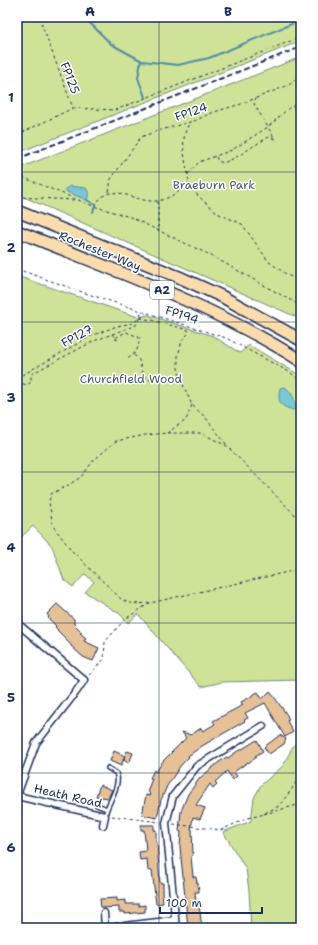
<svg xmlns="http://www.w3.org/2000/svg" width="318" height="945" font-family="'Shantell Sans',sans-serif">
	<rect width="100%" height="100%" fill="#fff"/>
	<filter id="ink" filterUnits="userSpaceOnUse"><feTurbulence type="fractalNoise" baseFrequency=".025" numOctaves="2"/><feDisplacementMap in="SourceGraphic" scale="8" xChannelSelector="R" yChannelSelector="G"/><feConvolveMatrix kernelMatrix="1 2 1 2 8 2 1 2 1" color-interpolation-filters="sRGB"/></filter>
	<g filter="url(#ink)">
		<path fill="#cee397" stroke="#74897a" d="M17 17H301V41L17 153Z
			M301 57V319L17 194V169Z
			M17 276 138 317 148 315 213 336 240 353 249 345 301 376V680L222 682 201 687 138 614 128 623 120 614 85 592 94 582 85 574 73 587 64 580 52 546 33 526 17 541Z
			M301 740V928H251L249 891 246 869 223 832 251 821 254 798 261 785 283 766 293 746Z"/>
		<path fill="#79c7d7" stroke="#538aa7" d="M70 186 86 188 89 193 87 200 67 192 65 189Z
			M285 387C293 393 294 399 296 408L294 410C280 407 277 402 280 388Z"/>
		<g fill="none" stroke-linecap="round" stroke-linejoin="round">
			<path stroke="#538aa7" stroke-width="2" d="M84 17 111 44 142 61 178 65 209 58 301 20
				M141 61 138 78 145 97
				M87 200 95 205
				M93 212 94 208"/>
		</g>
		<path fill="#e6c197" stroke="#1b2f5e" d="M57 604 74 619V624L82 632 80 633 86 638 84 641 99 648 93 661 83 657 71 646V645L66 640V639L57 630H58L55 627 56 626 48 618 49 617 47 614Z
			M270 691 287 715 289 720 287 721 293 732 285 737 265 703 245 713 248 718 244 720 245 721 202 746 188 756 189 757 181 765 167 786 161 800 157 818 142 815 146 795 150 796 148 789 152 779 150 778 154 770 156 772 163 761 186 738 182 732 191 735 201 728 203 731 215 724 213 721 243 705 241 702 252 696V695L258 692 262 699Z
			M280 735 286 739 284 744 269 754 264 747Z
			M257 740 263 751 255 756 257 757 248 763V762L234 772 237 776 233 780 227 771 215 782 217 784 213 788 210 784 196 805 205 808 200 819 193 817 191 829H192L193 855 191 856 193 877H196L197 883H198L199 892H195L196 905H199L202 928H188L180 847 181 832 179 831 181 811 188 794 200 778 219 762 227 757 228 758 239 750V751Z
			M114 751 125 756 121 766 110 761Z
			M127 751 133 753 129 763 123 760Z
			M100 785 112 790 108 798 96 796Z
			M141 825H154V830H156V842H157L160 883H163V889H162V892L163 903 156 904 152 870 148 871 147 859 140 860 139 852 146 851 144 830H141Z
			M117 898V901L125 900V904H139V906L145 905V912L125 914V912H119V907L101 908 100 899Z"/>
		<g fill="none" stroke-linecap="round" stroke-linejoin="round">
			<g stroke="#1b2f5e" stroke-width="6">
				<path id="lane" d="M97 805 107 809 105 816
					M107 809C111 798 121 783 116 773L108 768"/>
			</g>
			<g stroke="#1b2f5e" stroke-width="9">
				<path id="street" d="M17 623 84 680 76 692 36 743 17 795
					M17 796 105 816 103 825
					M104 913 105 928
					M107 928 175 920
					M176 928 166 823 173 796 197 766 263 726"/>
			</g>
			<g stroke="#1b2f5e" stroke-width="14">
				<path id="highway" d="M17 211 179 277 221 296 301 340
					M17 231C113 270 213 305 301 361"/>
			</g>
			<path stroke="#1b2f5e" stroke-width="1" stroke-dasharray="3 3" stroke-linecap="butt" d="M73 108 115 110 301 37
				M17 135 73 108 39 17
				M216 157 218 161 223 163C240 157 253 145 269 137L275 139 254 104 256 98
				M188 174 199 162 232 150 268 127 290 107 301 104
				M17 175 93 206 130 217 210 255 301 306
				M189 184 198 196 219 214 242 224 269 262 289 276 301 279
				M109 192 111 179 141 137 157 131 194 121 214 112 241 104 289 85 295 80 301 70
				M17 197 75 200
				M17 201 21 197
				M158 201V230
				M95 206C110 178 132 203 156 201 168 200 180 191 189 183 187 165 178 141 189 124
				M17 269 88 294 226 338 291 373 301 382
				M140 318 152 320 188 330 189 333 182 340 178 356V368L181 380 192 405 205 417 227 445
				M141 318 146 313
				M112 334 115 338 126 332 139 337C139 350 137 352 126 360
				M115 339 119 340
				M134 355 139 360 143 376 151 380 168 377 180 380
				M17 378 91 336 117 326 133 323 138 319
				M17 382 27 385 31 382V374L94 341 136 325 140 318 141 312
				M167 433 186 420 192 405
				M150 603 134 604 122 600 72 551 53 526 49 502 51 494 67 486 81 477 94 460 116 441 146 435 167 433H201L227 446 301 521
				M89 675 104 659 105 642 125 619 150 603 301 569
				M264 814 301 804
				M112 816 160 822
				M173 824 221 830 248 818 261 815 279 806 292 789 301 774"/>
			<use href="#lane" stroke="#fff" stroke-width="3"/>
			<use href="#street" stroke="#fff" stroke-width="6"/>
			<use href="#highway" stroke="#fcdcac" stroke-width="11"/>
			<path stroke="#1b2f5e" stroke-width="2" stroke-dasharray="6 3" stroke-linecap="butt" d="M17 159 301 47"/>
		</g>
	</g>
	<path fill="none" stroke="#1b2f5e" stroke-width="1" stroke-opacity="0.55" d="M159 17V928M17 172H301M17 322H301M17 472H301M17 623H301M17 773H301"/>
	<g text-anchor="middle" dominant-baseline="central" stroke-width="3" stroke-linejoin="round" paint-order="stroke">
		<rect fill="#fff" stroke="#5f6d8e" stroke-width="1" x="150" y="281" width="24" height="18" rx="3"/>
		<g font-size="11" font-weight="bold" fill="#1b2f5e">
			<text x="162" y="290">A2</text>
		</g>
		<g font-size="12" fill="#1b2f5e" stroke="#fff">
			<text transform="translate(70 78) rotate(69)">FP125</text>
			<text transform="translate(191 112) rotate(-19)">FP124</text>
			<text transform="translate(100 251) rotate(22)">Rochester Way</text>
			<text transform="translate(182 315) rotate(18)">FP194</text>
			<text transform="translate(77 336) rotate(-28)">FP127</text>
			<text transform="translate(68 796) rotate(13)">Heath Road</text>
		</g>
		<g font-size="12" fill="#485c6c" stroke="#fff">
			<text x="214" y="185">Braeburn Park</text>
			<text x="131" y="379">Churchfield Wood</text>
		</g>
	</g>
	<rect width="318" height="945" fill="none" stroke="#fff" stroke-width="44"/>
	<path d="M160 907v6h102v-6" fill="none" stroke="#1b2f5e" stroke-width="2"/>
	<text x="166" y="907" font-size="12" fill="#1b2f5e" stroke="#ffffff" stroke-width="3" paint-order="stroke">100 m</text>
	<rect x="22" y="22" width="274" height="901" fill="none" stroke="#1b2f5e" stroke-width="1.5"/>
	<g font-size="13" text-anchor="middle" font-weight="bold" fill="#1b2f5e">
		<text x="90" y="16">A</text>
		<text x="228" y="16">B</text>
		<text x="11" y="102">1</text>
		<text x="11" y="252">2</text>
		<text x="11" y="402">3</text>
		<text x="11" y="552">4</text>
		<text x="11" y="702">5</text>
		<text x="11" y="852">6</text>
	</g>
</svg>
